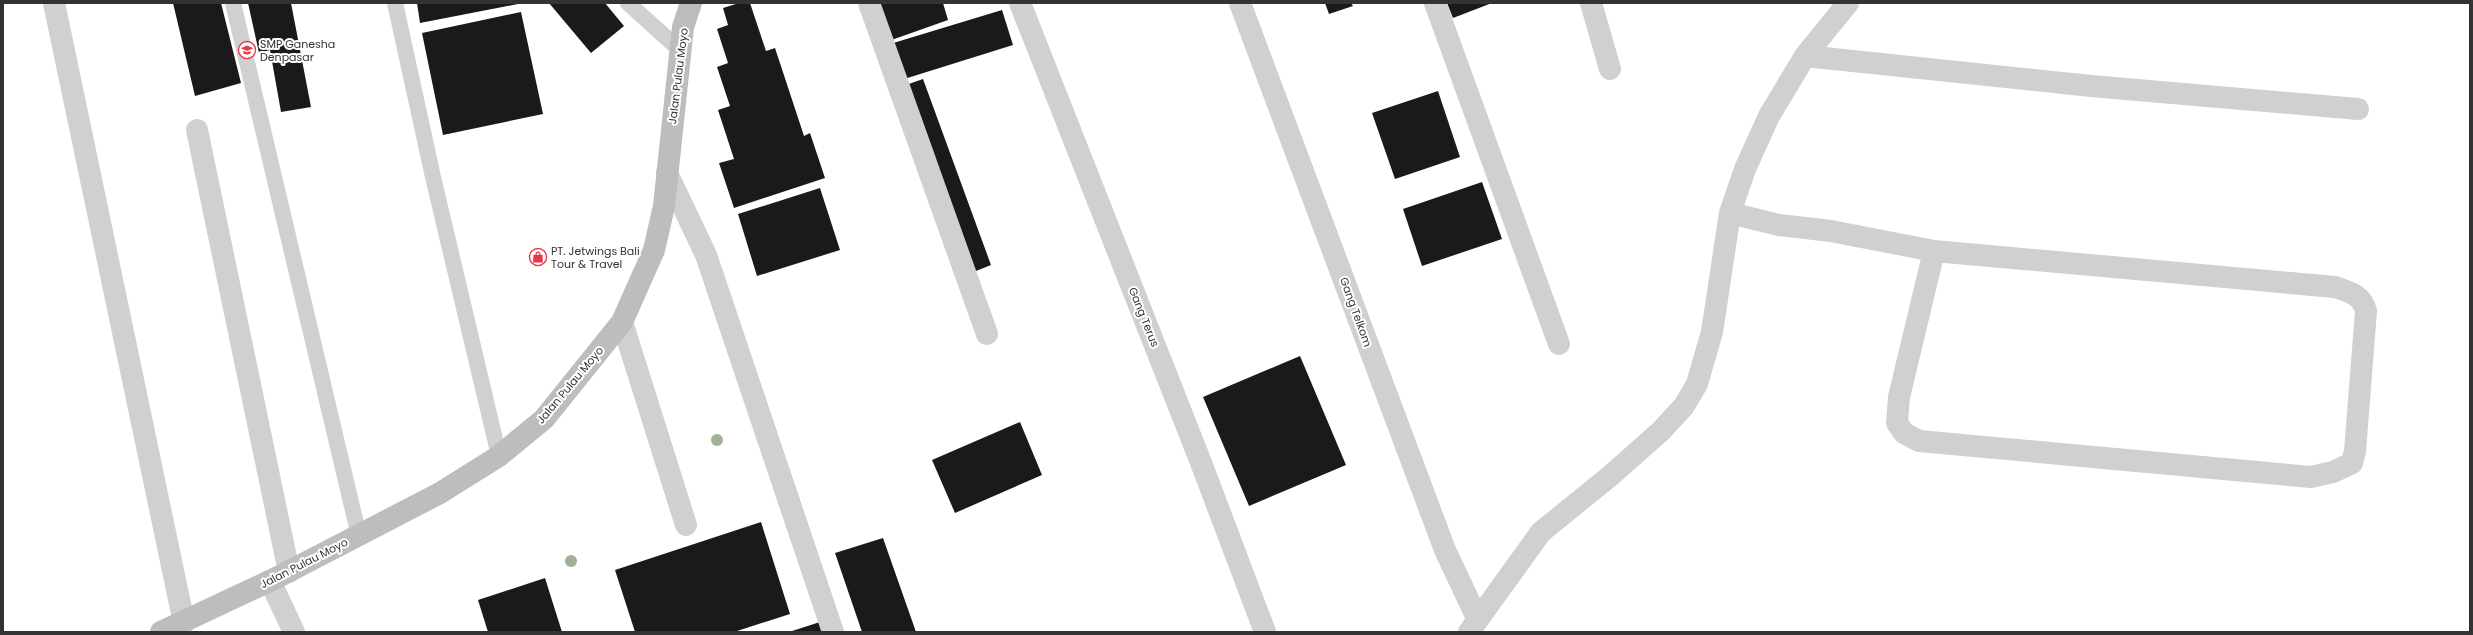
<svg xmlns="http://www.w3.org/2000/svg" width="2473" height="635" font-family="Poppins,sans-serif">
	<rect width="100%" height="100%" fill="#fff"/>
	<path fill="#1a1a1a" d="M173 3H221L241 83 195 96Z
		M248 3H291L311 107 281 112 270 50 259 53Z
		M417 3H518V4L420 23Z
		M549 3H605L624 26 591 53Z
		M739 3H750L766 51 775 48 804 136 810 133 825 178 734 208 719 163 734 159 718 110 730 106 717 67 728 63 717 29 728 25 723 8Z
		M870 3H943L948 20 883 43Z
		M1325 3H1351L1353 6 1329 14Z
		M1447 3H1492L1453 18Z
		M1002 10 1013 45 901 80 890 44Z
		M521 12 543 114 443 135 422 33Z
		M923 79 991 265 971 273 903 86Z
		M1438 91 1460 157 1395 179 1372 113Z
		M1482 182 1502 239 1422 266 1403 209Z
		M820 188 840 250 757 276 738 214Z
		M1300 356 1346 465 1249 506 1203 397Z
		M1020 422 1042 475 955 513 932 460Z
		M761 522 790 614 734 632H635L615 570Z
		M883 538 916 632H862L835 553Z
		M545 578 562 632H488L478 600Z
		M820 622 823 632H789Z"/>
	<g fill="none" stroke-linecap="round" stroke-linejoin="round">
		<path stroke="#d0d0d0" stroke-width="16" d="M233 3 359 536
			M395 3 433 177 499 456
			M628 3 681 51"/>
		<path stroke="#d0d0d0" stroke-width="22" d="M54 3 184 623
			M869 3 987 334
			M1020 3 1200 460 1265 632
			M1240 3 1445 550 1477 618
			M1435 3 1559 344
			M1591 3 1610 69
			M1805 56 2091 86 2358 109
			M197 130 289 572
			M667 173 706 255 833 632
			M1730 213 1779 225 1831 231 1934 251 2335 287C2350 292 2362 295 2366 311L2355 451 2352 463 2333 472 2311 477 1919 441 1904 433 1897 423 1899 397 1934 251
			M622 322 686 525
			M270 581 294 632
			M1469 632 1541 532 1609 477 1661 431 1684 406 1697 384 1712 332 1730 213 1745 169 1769 116 1805 56 1848 3"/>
		<path stroke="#bdbdbd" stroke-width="22" d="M161 632 278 577 440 493 499 456 544 419 622 322 654 250 664 206 683 27 691 3"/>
	</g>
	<g fill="#a2b095">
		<circle cx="717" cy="440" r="6"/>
		<circle cx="571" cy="561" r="6"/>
	</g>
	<defs>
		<g id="school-ring" transform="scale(0.9)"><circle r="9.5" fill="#fff" stroke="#e63946" stroke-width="1.5"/><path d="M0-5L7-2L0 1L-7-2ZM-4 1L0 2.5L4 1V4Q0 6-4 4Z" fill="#e63946"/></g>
		<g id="shop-ring" transform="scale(0.9)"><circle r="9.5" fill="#fff" stroke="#e63946" stroke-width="1.5"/><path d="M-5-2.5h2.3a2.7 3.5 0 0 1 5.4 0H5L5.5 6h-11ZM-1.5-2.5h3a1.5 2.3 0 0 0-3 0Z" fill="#e63946"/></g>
	</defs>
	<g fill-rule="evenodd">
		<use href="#school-ring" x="247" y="50"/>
		<use href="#shop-ring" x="538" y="257"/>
	</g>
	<g text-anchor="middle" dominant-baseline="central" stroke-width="4" stroke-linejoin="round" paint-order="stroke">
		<g font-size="11" fill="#333" stroke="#fff" text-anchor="start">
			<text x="260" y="44">SMP Ganesha<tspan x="260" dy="13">Denpasar</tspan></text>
			<text x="551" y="251">PT. Jetwings Bali<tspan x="551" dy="13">Tour &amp; Travel</tspan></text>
		</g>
		<g font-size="11" fill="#333" stroke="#fff">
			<text transform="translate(678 76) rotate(-83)">Jalan Pulau Moyo</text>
			<text transform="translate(1356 312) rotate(70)">Gang Telkom</text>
			<text transform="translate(1144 317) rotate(68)">Gang Terus</text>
			<text transform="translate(570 385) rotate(-50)">Jalan Pulau Moyo</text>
			<text transform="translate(304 563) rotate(-27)">Jalan Pulau Moyo</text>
		</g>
	</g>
	<rect width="2473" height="635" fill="none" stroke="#333333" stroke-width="8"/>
</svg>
